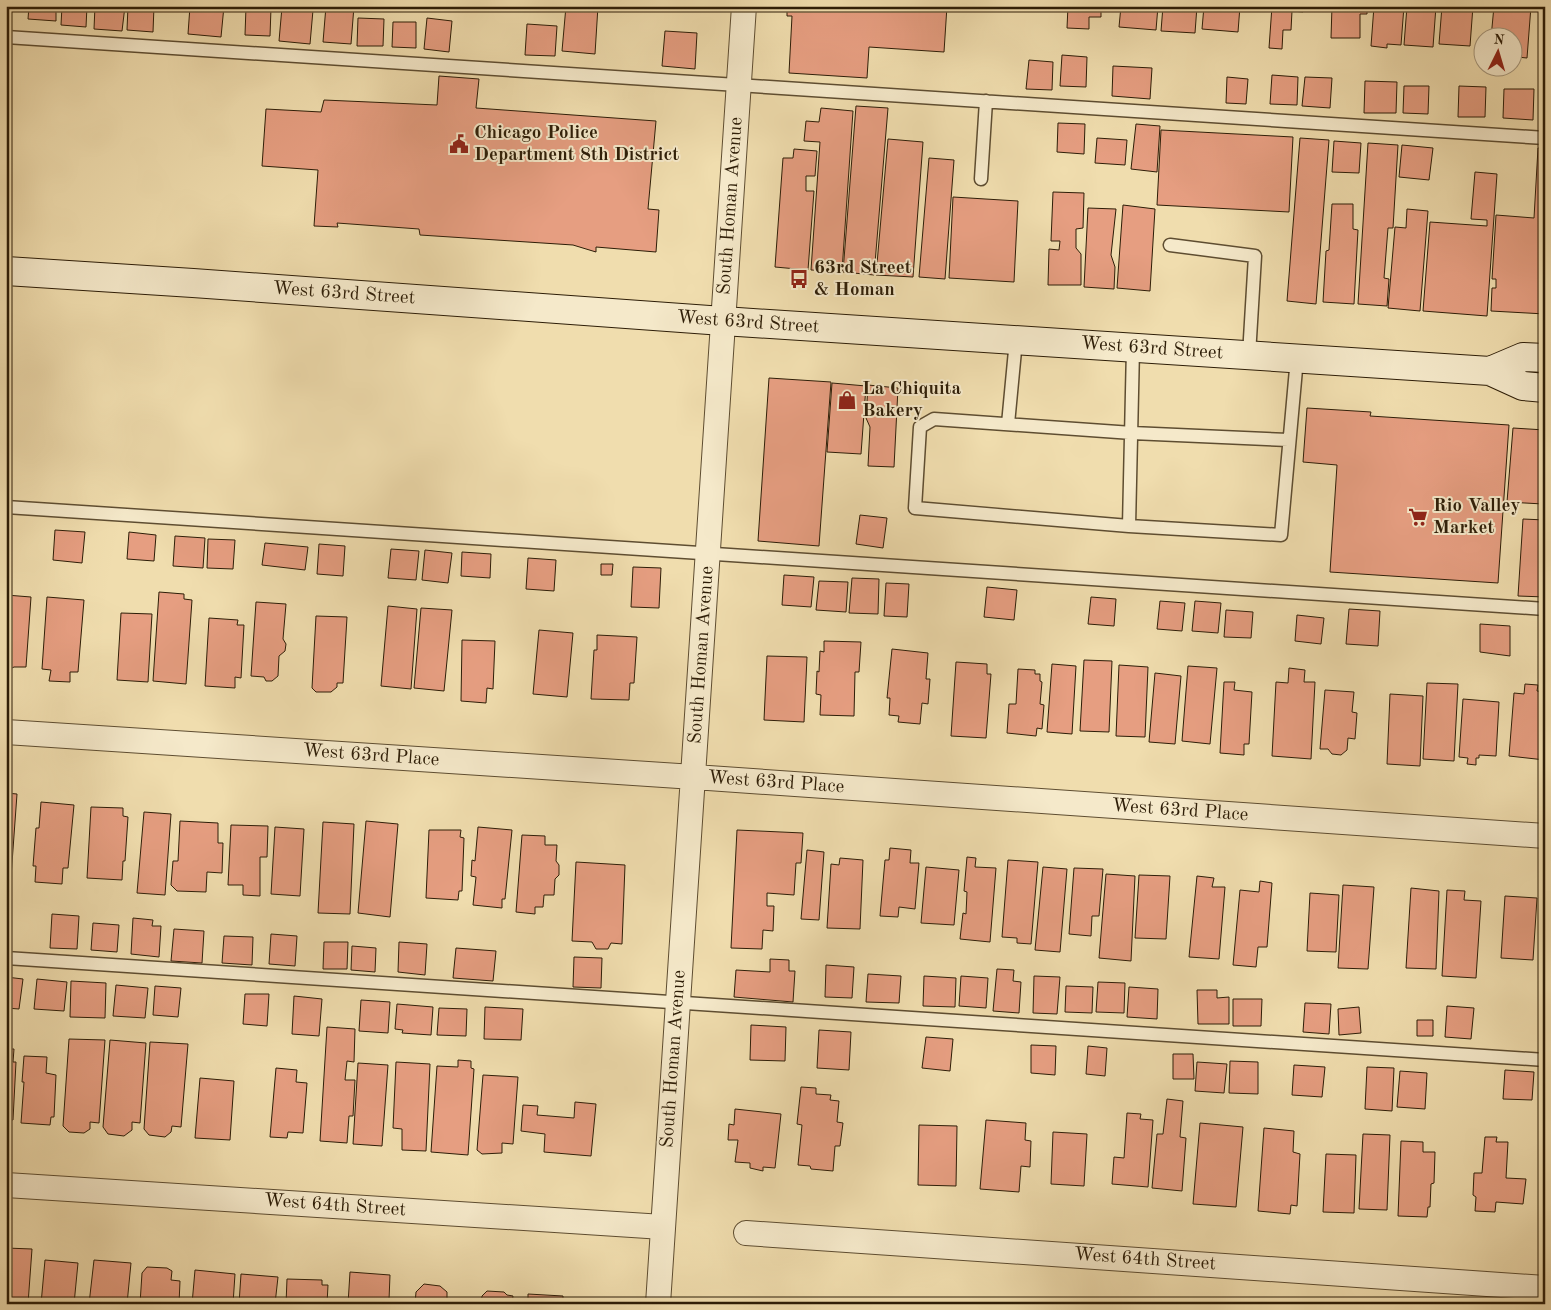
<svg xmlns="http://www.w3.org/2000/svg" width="1551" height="1310" font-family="'Old Standard TT',serif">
	<rect width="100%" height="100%" fill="#f0ddae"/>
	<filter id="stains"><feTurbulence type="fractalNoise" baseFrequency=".004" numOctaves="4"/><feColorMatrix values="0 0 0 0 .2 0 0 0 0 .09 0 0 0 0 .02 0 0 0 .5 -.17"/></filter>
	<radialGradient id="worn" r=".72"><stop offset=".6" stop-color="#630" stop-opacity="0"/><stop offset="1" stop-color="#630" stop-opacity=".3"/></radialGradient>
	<path fill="#e69e81" stroke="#2d1d07" d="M29 6H56V21L28 19Z
		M62 6H87L86 27 61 25Z
		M95 6H125L122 31 94 29Z
		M128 6H154L153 32 127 30Z
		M190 6H224L221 37 188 34Z
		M326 6H354L351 44 323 42Z
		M566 6H598L595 54 562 51Z
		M787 6H947L944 52 869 47 867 78 789 73 792 16H787Z
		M1031 6H1058V10L1031 9Z
		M1068 6H1101V17H1089V29L1067 28Z
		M1121 6H1158L1156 30 1119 27Z
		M1163 6H1197L1195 33 1161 31Z
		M1204 6H1240L1238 32 1202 29Z
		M1272 6H1303V12L1292 11 1291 30H1283L1282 49 1269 48Z
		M1332 6H1367V14H1360V38H1331Z
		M1374 6H1404L1401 45 1387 44V48L1371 46Z
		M1407 6H1436L1433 47 1404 45Z
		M1442 6H1473L1470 46 1439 44Z
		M1494 6H1531L1527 58 1517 57 1516 67H1514V38H1491Z
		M246 7 271 8 270 36 245 35Z
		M282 7 313 10 310 44 279 41Z
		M358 18 384 19 383 46H357Z
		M427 18 452 21 449 52 424 49Z
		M393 22H416V48L392 47Z
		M527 24 557 26 555 56 525 55Z
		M665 31 697 33 695 69 662 66Z
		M1062 55 1087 57 1086 87 1060 86Z
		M1029 60 1053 62 1052 90 1026 89Z
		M1113 66 1152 68 1150 99 1112 96Z
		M1272 75 1298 77 1297 105 1270 104Z
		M439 76 479 79 476 108 656 121 648 209 659 210 656 252 596 247V252L573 245 420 235 419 229 337 223 338 227 314 226 318 170 262 166 266 109 321 112 324 100 437 105Z
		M1227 77 1248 79 1246 104 1226 103Z
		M1305 77 1332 78 1330 108 1302 106Z
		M1365 81 1397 82 1396 113H1364Z
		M1404 86H1429L1428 114 1403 113Z
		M1459 86 1486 87 1485 117H1458Z
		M1504 89H1534L1533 120 1503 118Z
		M856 106 888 108 874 275 843 272Z
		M821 108 853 111 842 271 811 270 820 142 804 141 806 121 819 122Z
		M1058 123 1085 124 1084 154 1057 152Z
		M1136 124 1160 126 1157 172 1131 169Z
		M1161 130 1293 137 1289 212 1157 205Z
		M1097 138 1127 140 1125 165 1095 163Z
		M1300 138 1329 140 1316 304 1287 301Z
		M888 139 923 142 913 277 876 275Z
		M1334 141 1361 143 1359 173 1332 172Z
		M1368 143 1398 145 1393 228H1388L1384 278 1389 279 1387 306 1358 304Z
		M1402 145 1433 148 1429 180 1399 177Z
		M1538 148H1545V314L1491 311 1492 288H1496V279H1492L1496 215 1534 218Z
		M794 149 817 151 815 176H806V191H814L808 270 775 267 783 158H793Z
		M929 158 954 160 945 279 919 277Z
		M1475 172 1497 174 1487 316 1423 311 1430 222 1487 226V220L1471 219Z
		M1053 192 1084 193 1083 228 1076 229V248L1081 254V285H1048L1049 249 1059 250 1060 241H1051Z
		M953 197 1018 201 1014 282 949 278Z
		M1332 204H1353V229L1358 230 1354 304 1323 302 1326 251 1329 250Z
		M1123 205 1155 209 1150 291 1117 288Z
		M1088 208 1116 209 1111 255 1115 267 1114 289 1084 287Z
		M1407 209 1428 211 1420 311 1388 308 1395 227 1406 228Z
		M769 378 831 382 819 546 758 541Z
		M832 383 866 386 861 454 827 452Z
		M868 385 898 388 894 467 868 466 870 427 866 418Z
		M1307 408 1371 412 1370 416 1509 425 1498 583 1330 572 1337 465 1303 462Z
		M1513 428 1545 430V515H1542L1543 504 1507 502Z
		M860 515 887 518 883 548 856 544Z
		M1523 519 1545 520V597L1518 596Z
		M55 530 85 532 82 563 53 560Z
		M129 532 156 535 154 561 127 559Z
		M175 536 205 538 203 568 173 566Z
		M208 539 235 540 233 569 207 568Z
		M265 543 308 547 305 570 262 565Z
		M319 544 345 546 343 576 317 574Z
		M391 549 419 551 416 580 388 578Z
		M425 550 452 553 448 583 422 580Z
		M462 552 491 554 490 578 461 576Z
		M528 558 556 560 554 591 526 589Z
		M601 564H613L612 575H601Z
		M633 567 661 568 659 608 631 607Z
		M784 575 814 577 811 607 782 605Z
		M852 578 879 579 878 614 849 613Z
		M819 581 848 582 846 612 816 610Z
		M886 583 909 584 907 617 884 616Z
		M987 587 1017 590 1014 620 984 617Z
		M159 592 184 594V599L192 600 186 684 153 681Z
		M6 595 31 597 26 667H14L6 671Z
		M47 597 84 600 78 672H70V682L49 681 51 670 42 669Z
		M1091 597 1116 599 1114 626 1088 624Z
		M1160 601 1185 603 1182 631 1157 629Z
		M1195 601 1221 603 1218 633 1192 631Z
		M256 602 286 604 283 639 286 644 285 651 279 656 278 676 272 681H266L264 677 251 676Z
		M388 606 417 609 411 689 381 686Z
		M421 608 452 610 444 691 414 688Z
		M1349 609 1380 611 1378 646 1346 644Z
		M1226 610 1253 612 1251 638 1224 637Z
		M121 613 152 614 148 682 117 680Z
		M1297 615 1324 618 1321 644 1295 641Z
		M316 616 347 617 343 683H337V687L331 692H316L312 688Z
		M209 618 238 620 237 625H244L241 678 235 677V688L205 686Z
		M1480 624 1510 626V656L1480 652Z
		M539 630 573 633 567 697 533 694Z
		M597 635 637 637 634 683H630L629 700 591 699 594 650H597Z
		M462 640 495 641 493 689 487 688 486 703 461 701Z
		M824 641 861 642 859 672H855L854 716 820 715 821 695 816 694 817 671 819 672 820 651 824 652Z
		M892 649 928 653 926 679H930L928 704 922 703 920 724 898 722 899 716 889 715 890 698H887Z
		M767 656 807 657 804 722 764 720Z
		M1084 660 1112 661 1109 732 1080 731Z
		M956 662 987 664V674H991L986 738 951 736Z
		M1052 664 1076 666 1072 734 1047 732Z
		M1119 665 1148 667 1145 737 1116 736Z
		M1188 666 1217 668 1210 744 1182 741Z
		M1289 668 1305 670 1304 682H1315L1311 759 1272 756 1276 682 1288 683Z
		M1018 669 1035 670V674H1040V681L1042 682 1040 704 1044 705 1042 729 1037 728 1036 736 1007 733 1009 704H1016Z
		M1155 673 1181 676 1175 744 1149 742Z
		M1224 682H1235L1234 690 1252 692 1249 744H1244V755L1220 753Z
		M1427 683 1458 684 1454 761 1423 759Z
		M1525 684 1538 685 1537 691 1545 692V760L1509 756 1514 693 1524 694Z
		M1325 690 1354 692 1352 712 1357 713 1355 739 1348 738 1347 750 1341 755 1332 754 1328 749H1320Z
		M1390 694 1423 696 1420 766 1387 764Z
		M1463 699 1499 702 1496 756 1479 755V758H1476V765L1467 764 1468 758 1459 757Z
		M6 793 17 794 11 877H6Z
		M41 802 74 805 68 868H63L62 884 35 882 36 866H33L36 828H39Z
		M91 807 123 808V816L128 817 125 861H123L122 880 87 878Z
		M144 812 171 814 165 895 137 893Z
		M180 821 218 823V843H223L222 873 207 872 206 892 177 891 171 885 173 861H178Z
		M366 821 398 824 390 917 358 913Z
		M323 822 354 824 350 914 318 913Z
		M231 825 268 826 267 857H260V896L243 895V885H228Z
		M275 827 304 829 300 896 271 894Z
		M478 827 512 830 505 899H502V908L473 905 476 877 471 876 472 860 475 861Z
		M429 830H461L460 837 464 838 462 891H459L458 900 426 898Z
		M737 830 803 833 801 863H796L794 895 767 893V906H774L773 931 763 930 762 949 731 948Z
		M522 835 545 836V845H557L556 861 559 865V875L555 879 554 895H544L543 907H535V914L516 912Z
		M890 848 911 850 910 863H919L915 909 899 907 898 917 880 916 885 860H889Z
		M807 850 824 852 819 920 801 919Z
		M967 857 976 858 975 867 996 868 990 942 960 939 963 913 966 914 967 892 964 891Z
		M840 858 863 860 860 929 827 928 831 864 839 865Z
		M1008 860 1038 862 1031 944 1017 943V938L1002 937Z
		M576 862 625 865 622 944 611 943 608 949H596L592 942 572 941Z
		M926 867 959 870 954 925 921 923Z
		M1043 867 1067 869 1060 952 1035 950Z
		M1074 868 1103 869 1099 916H1092L1091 936 1069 934Z
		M1106 874 1135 876 1131 961 1099 958Z
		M1139 875 1170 876 1166 939 1135 938Z
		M1197 876 1214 878 1212 887H1225L1219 959 1189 957Z
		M1260 881 1272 883 1267 947H1258L1256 967 1233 965 1240 890 1259 892Z
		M1343 885 1374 887 1368 969 1338 968Z
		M1411 888 1439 891 1436 969 1406 968Z
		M1447 890 1465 891 1464 900 1481 901 1476 978 1442 976Z
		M1310 893 1339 895 1336 952 1307 951Z
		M1505 896 1537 898 1533 960 1501 958Z
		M52 914 79 916 77 949 50 948Z
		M133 918 153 920 152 926H161L159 957 131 954Z
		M93 923 119 925 117 952 91 950Z
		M174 929 204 931 202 963 171 961Z
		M271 934 297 936 295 966 269 964Z
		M224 936 253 937 252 965 222 963Z
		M324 942H348L347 969H323Z
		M399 942 427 944 425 975 398 972Z
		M352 946 376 948 375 972 351 970Z
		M456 948 496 951 493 981 453 978Z
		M574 957 602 958 601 988 573 987Z
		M770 959 789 960V971H795L793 1002 734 997 736 970 770 972Z
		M826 965 854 967 852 998 825 997Z
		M997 969 1014 970 1013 981 1021 982 1019 1013 993 1011Z
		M868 974 901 976 899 1003 866 1002Z
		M924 976 956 978 955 1007 923 1006Z
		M961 976 988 978 986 1008 959 1006Z
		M1034 976 1060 977 1057 1014 1033 1013Z
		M6 977 23 979 19 1009 6 1008Z
		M37 979 67 982 64 1011 34 1009Z
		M71 981 106 983 105 1018 70 1017Z
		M1098 982 1125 983 1124 1013 1096 1012Z
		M116 985 148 988 145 1018 113 1016Z
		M155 986 181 988 178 1017 153 1015Z
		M1066 986 1093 987 1092 1013 1065 1012Z
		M1129 987 1158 989 1157 1019 1127 1017Z
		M1197 990H1217V998L1229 997V1024H1198Z
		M245 994H269L267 1026 243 1024Z
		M294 996 322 999 319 1036 292 1034Z
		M1233 999H1262L1261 1026H1233Z
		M361 1000 390 1002 388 1033 359 1031Z
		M1305 1003 1331 1004 1329 1034 1303 1032Z
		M397 1004 433 1007 431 1035 402 1033 403 1030 395 1029Z
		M1447 1006 1474 1008 1471 1039 1445 1037Z
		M485 1007 523 1009 521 1040 484 1039Z
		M1359 1007 1361 1033 1339 1035 1338 1009Z
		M439 1008 467 1009 466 1036 437 1035Z
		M1417 1020H1433V1036H1417Z
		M751 1025 786 1027 785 1061 750 1060Z
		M327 1027 355 1029 354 1062 347 1061 345 1080H355L353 1116H349L347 1143 320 1141Z
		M819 1030 851 1032 849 1070 817 1068Z
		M926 1037 953 1039 950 1071 922 1068Z
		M69 1039 105 1040 99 1123 90 1122V1129L84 1133 69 1132 63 1126Z
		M110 1040 146 1043 140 1123 132 1122V1130L124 1136 108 1134 103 1127Z
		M150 1042 188 1044 181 1127 172 1126 171 1132 165 1137 149 1135 144 1129Z
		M1031 1045 1056 1046 1055 1075 1031 1073Z
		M1088 1046 1107 1048 1105 1076 1086 1074Z
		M6 1049H14L13 1062H16L13 1120H10L9 1129H6Z
		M1173 1054H1193L1194 1079H1173Z
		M24 1056 47 1057 46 1073 56 1075 54 1117H51L50 1125 21 1123 24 1082H22Z
		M458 1060 471 1061V1068L474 1069 468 1155 431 1152 437 1066 458 1067Z
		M1230 1061 1258 1062V1094L1229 1093Z
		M396 1062 430 1064 426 1151 402 1150V1129L393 1128Z
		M1197 1062 1227 1064 1224 1093 1195 1091Z
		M358 1063 388 1065 382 1146 353 1144Z
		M1294 1065 1325 1067 1322 1097 1292 1095Z
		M1367 1067 1394 1068 1392 1111 1365 1109Z
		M276 1068 297 1070 296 1082 307 1083 303 1133 288 1132 287 1138 270 1137Z
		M1505 1070 1534 1072 1532 1100 1503 1099Z
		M1400 1071 1427 1073 1425 1109 1397 1107Z
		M483 1075 518 1077 513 1144 502 1143V1153L482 1154 477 1150Z
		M200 1078 234 1081 230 1140 195 1138Z
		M801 1087 816 1088V1094L831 1095 830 1100 839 1101 837 1122 843 1123 840 1146H835L833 1171 811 1169 810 1166 798 1165 802 1125 797 1124Z
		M1167 1099 1183 1101 1180 1137 1186 1138 1182 1191 1152 1188 1157 1134H1163Z
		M575 1102 596 1104 591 1156 544 1152 545 1134 521 1131 523 1105 538 1106 537 1115 574 1118Z
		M735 1109 781 1114 775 1168 763 1167V1171L750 1168V1163L735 1162 738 1140H728L729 1124 734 1125Z
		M1127 1113 1141 1114 1140 1119 1153 1120 1148 1187 1112 1184 1114 1157 1124 1158Z
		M986 1120 1026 1123 1025 1140 1031 1141 1030 1167 1021 1166 1019 1192 980 1189Z
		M1200 1123 1243 1127 1236 1207 1193 1204Z
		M919 1125 957 1126 956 1186 918 1185Z
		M1264 1128 1294 1131 1293 1152 1300 1154 1297 1206 1291 1205 1290 1214 1258 1211Z
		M1053 1132 1087 1134 1084 1186 1051 1184Z
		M1363 1134 1390 1135 1387 1210 1359 1209Z
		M1485 1137H1497L1496 1142H1508L1506 1178 1526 1179 1523 1204 1496 1202 1495 1212 1475 1211 1476 1197 1473 1195 1474 1173H1482Z
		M1401 1141 1423 1142V1152H1435L1434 1183 1431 1184 1430 1207H1428L1427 1217 1398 1216Z
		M1326 1154 1356 1155 1354 1213 1323 1212Z
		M6 1248 32 1249 28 1304H6Z
		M45 1260 78 1263 74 1304H41Z
		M94 1260 131 1263 127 1304H89Z
		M147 1267 167 1268 172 1271 171 1280 180 1281 179 1304H140L142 1273Z
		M195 1270 235 1274 233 1304H192Z
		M350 1272 390 1275 389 1300 397 1301V1304H348Z
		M241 1274 278 1277 275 1304H239Z
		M287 1279 322 1280V1285H328L327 1304H286Z
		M424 1284 440 1286 447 1292V1301H455V1304H415L416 1292Z
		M487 1291 504 1292 507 1295 513 1296 512 1304H481L482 1296Z
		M528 1294 563 1296V1304H528Z
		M580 1299 613 1301 612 1304H579Z"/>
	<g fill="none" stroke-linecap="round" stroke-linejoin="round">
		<g stroke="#5e4d31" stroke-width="15">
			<path id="service" d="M6 37 1545 138
				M981 179 986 101
				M1170 245 1255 256 1249 355
				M1133 348 1129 526 1281 535 1297 358
				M1008 424 1016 340
				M6 507 1545 609
				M1129 526 915 508 920 427 934 419 1132 433 1288 440
				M6 958 1545 1060"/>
		</g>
		<g stroke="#5e4d31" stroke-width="26">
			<path id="minor" d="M6 732 694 777 1545 836
				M6 1185 663 1227
				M746 1233 1545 1288
				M658 1304 744 6"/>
		</g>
		<g stroke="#2d1d07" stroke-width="30">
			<path id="secondary" d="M6 271 193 283 723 321 1490 371 1523 386 1545 388
				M1490 371 1523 357 1545 358"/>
		</g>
		<use href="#service" stroke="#f5e9ca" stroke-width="12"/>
		<use href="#minor" stroke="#f5e9ca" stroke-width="24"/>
		<use href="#secondary" stroke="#f5e9ca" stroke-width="28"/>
	</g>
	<defs>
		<g id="civic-bare" transform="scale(1.5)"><path d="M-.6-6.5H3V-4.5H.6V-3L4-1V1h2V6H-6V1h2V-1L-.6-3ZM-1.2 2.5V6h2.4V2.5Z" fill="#8f2418" stroke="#f5e9ca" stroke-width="2.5" paint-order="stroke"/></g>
		<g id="bus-bare" transform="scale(1.5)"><path d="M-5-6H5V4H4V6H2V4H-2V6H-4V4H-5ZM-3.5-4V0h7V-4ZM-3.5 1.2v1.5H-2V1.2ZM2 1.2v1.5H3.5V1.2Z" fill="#8f2418" stroke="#f5e9ca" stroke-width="2.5" paint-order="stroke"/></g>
		<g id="shop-bare" transform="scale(1.5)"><path d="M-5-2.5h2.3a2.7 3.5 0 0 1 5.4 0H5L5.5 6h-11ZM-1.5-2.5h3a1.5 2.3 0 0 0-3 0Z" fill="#8f2418" stroke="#f5e9ca" stroke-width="2.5" paint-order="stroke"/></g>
		<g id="supermarket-bare" transform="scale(1.5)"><path d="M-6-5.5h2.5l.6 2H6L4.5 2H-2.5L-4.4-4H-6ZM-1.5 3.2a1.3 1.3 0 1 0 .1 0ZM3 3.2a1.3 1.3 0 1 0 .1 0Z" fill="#8f2418" stroke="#f5e9ca" stroke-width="2.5" paint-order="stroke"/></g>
	</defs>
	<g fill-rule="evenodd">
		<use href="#civic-bare" x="459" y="144"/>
		<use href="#bus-bare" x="799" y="279"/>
		<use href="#shop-bare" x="847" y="400"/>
		<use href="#supermarket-bare" x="1418" y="517"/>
	</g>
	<g text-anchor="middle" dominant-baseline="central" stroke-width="4" stroke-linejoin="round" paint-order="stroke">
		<g font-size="19" font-weight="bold" fill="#2d1d07" stroke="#f5e9ca" text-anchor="start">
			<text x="474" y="133">Chicago Police<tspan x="474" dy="22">Department 8th District</tspan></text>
			<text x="814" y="268">63rd Street<tspan x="814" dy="22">&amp; Homan</tspan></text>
			<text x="862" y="389">La Chiquita<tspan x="862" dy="22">Bakery</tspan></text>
			<text x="1433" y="506">Rio Valley<tspan x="1433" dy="22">Market</tspan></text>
		</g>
		<g font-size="19" fill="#2d1d07" stroke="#f5e9ca">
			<text transform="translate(731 206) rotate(-86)">South Homan Avenue</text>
			<text transform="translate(344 294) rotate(4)">West 63rd Street</text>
			<text transform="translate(748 323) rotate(4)">West 63rd Street</text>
			<text transform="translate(1152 349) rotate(4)">West 63rd Street</text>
			<text transform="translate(702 655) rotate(-86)">South Homan Avenue</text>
			<text transform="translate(371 756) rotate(4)">West 63rd Place</text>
			<text transform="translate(776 783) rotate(4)">West 63rd Place</text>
			<text transform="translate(1180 811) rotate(4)">West 63rd Place</text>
			<text transform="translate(674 1059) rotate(-86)">South Homan Avenue</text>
			<text transform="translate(335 1206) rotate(4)">West 64th Street</text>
			<text transform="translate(1145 1260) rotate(4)">West 64th Street</text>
		</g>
	</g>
	<rect width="1551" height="1310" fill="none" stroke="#f0ddae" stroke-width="25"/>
	<rect x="8" y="8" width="1536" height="1295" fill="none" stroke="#2d1d07" stroke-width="2.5"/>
	<rect x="12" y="12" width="1526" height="1285" fill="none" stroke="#2d1d07"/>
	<g transform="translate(1498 52) rotate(5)"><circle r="24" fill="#f5e9ca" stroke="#a5977c"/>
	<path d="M0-4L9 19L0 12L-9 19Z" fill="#8f2418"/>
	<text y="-8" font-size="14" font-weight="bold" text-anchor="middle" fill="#2d1d07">N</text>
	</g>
	<rect width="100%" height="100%" filter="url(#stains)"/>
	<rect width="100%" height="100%" fill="url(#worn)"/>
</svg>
